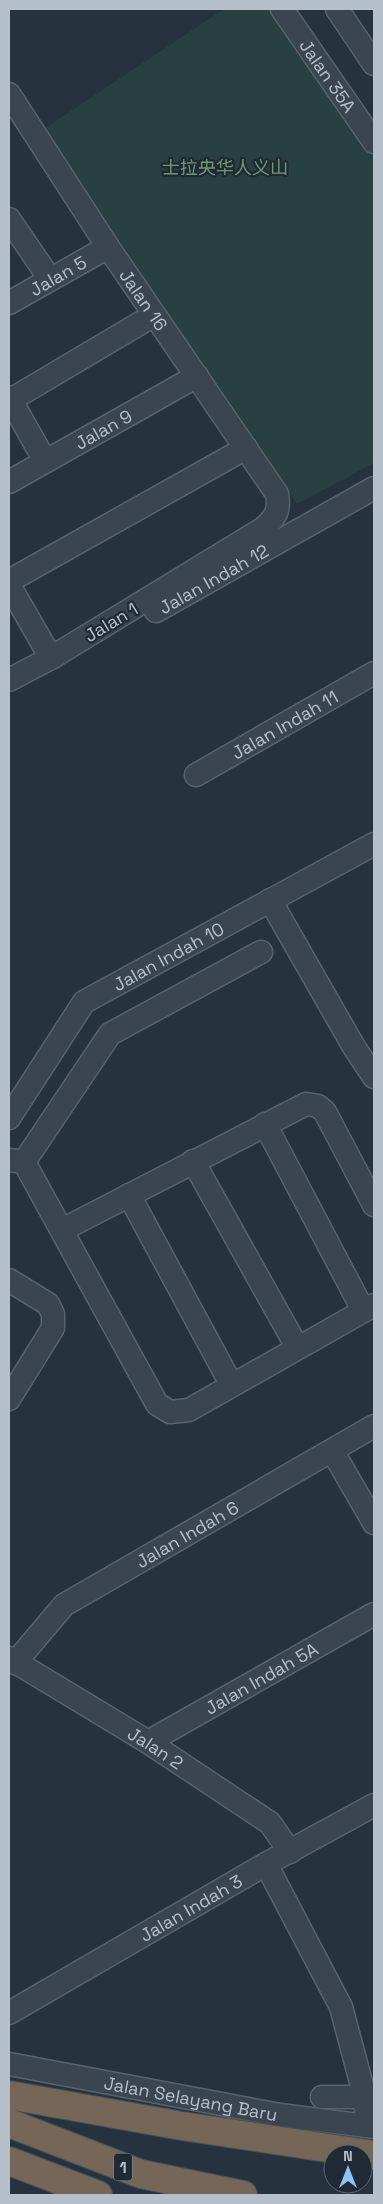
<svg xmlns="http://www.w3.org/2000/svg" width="383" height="2204" font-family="'Space Grotesk','Noto Sans SC',sans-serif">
	<rect width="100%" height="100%" fill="#26333f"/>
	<path fill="#284040" d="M224 9H276L374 155V463L297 504 41 131Z"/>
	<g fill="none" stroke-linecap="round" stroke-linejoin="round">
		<g stroke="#58636d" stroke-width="25">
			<g id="minor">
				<path id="s1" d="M282 9 374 142"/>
				<path d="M337 9 374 64"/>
				<path id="s2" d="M9 94 108 247 277 494C280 510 276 517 264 528L51 658 9 680"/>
				<path d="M9 219 50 279"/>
				<path id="s3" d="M9 303 108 247"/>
				<path d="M9 397 45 461"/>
				<path d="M9 401 154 315"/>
				<path id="s4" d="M9 482 197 376"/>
				<path d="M9 581 246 448"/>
				<path d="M9 585 51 658"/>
				<path id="s5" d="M156 611 374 488"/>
				<path id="s6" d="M196 775 374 673"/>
				<path d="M270 900 354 1047 374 1077"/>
				<path id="s7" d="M9 1118 84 1002 374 844"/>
				<path d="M265 1124 363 1310"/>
				<path d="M9 1160 24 1162 157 1404 170 1412 189 1410 374 1305"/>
				<path d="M193 1161 297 1347"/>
				<path d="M24 1162 110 1034 261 952"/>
				<path d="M129 1195 231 1384"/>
				<path d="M62 1230 306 1104 318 1106 325 1112 374 1205"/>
				<path d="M9 1280 48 1304 53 1314V1328L9 1399"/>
				<path d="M333 1452 374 1523"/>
				<path id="s8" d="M9 1658 148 1742 270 1823 290 1852"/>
				<path id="s9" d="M15 1663 64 1605 374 1426"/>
				<path id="s10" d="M148 1742 374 1614"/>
				<path d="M266 1864 341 2007 365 2097"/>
				<path id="s11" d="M9 2013 266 1864 374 1805"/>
				<path id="s12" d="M9 2064 280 2115 374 2127"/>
				<path d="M322 2097H365L366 2110"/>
			</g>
		</g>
		<g stroke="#45505a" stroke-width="30">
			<path id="highway" d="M9 2095 182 2126 374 2155
				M9 2123 141 2174 243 2195
				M9 2161 98 2195"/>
		</g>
		<use href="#minor" stroke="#3a454f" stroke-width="22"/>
		<use href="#highway" stroke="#756657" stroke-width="28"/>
	</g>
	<g text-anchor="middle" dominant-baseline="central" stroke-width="4.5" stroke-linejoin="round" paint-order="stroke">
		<rect fill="#1f2a34" stroke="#89939d" stroke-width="1" x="114" y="2153.5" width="18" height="27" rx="4"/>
		<g font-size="16" font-weight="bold" fill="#b6c0ca">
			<text x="123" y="2167">1</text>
		</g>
		<g font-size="18" fill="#b6c0ca" stroke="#1f2a34">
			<text stroke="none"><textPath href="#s1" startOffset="81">Jalan 35A</textPath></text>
			<text stroke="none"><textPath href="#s3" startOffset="56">Jalan 5</textPath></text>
			<text stroke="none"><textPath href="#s2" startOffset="246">Jalan 16</textPath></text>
			<text stroke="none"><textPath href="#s4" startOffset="108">Jalan 9</textPath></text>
			<text stroke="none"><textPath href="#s5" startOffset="66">Jalan Indah 12</textPath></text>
			<text transform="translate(111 622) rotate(-31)">Jalan 1</text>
			<text stroke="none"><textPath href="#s6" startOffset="102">Jalan Indah 11</textPath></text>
			<text stroke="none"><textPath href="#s7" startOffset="234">Jalan Indah 10</textPath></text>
			<text stroke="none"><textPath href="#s9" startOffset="218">Jalan Indah 6</textPath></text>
			<text stroke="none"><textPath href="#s10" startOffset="130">Jalan Indah 5A</textPath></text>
			<text stroke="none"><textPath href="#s8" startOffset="172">Jalan 2</textPath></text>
			<text stroke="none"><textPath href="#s11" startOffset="210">Jalan Indah 3</textPath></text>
			<text stroke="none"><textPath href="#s12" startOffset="185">Jalan Selayang Baru</textPath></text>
		</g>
		<g font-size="18" fill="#6e9a73" stroke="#1f2a34">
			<text x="225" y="167">士拉央华人义山</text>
		</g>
	</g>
	<rect width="383" height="2204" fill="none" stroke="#b6c0ca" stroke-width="20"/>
	<g transform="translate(348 2169)"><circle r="24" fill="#1f2a34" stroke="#5b6670"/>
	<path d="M0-4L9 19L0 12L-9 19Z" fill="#8fc2f6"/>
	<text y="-8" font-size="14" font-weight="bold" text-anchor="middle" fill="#b6c0ca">N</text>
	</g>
</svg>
